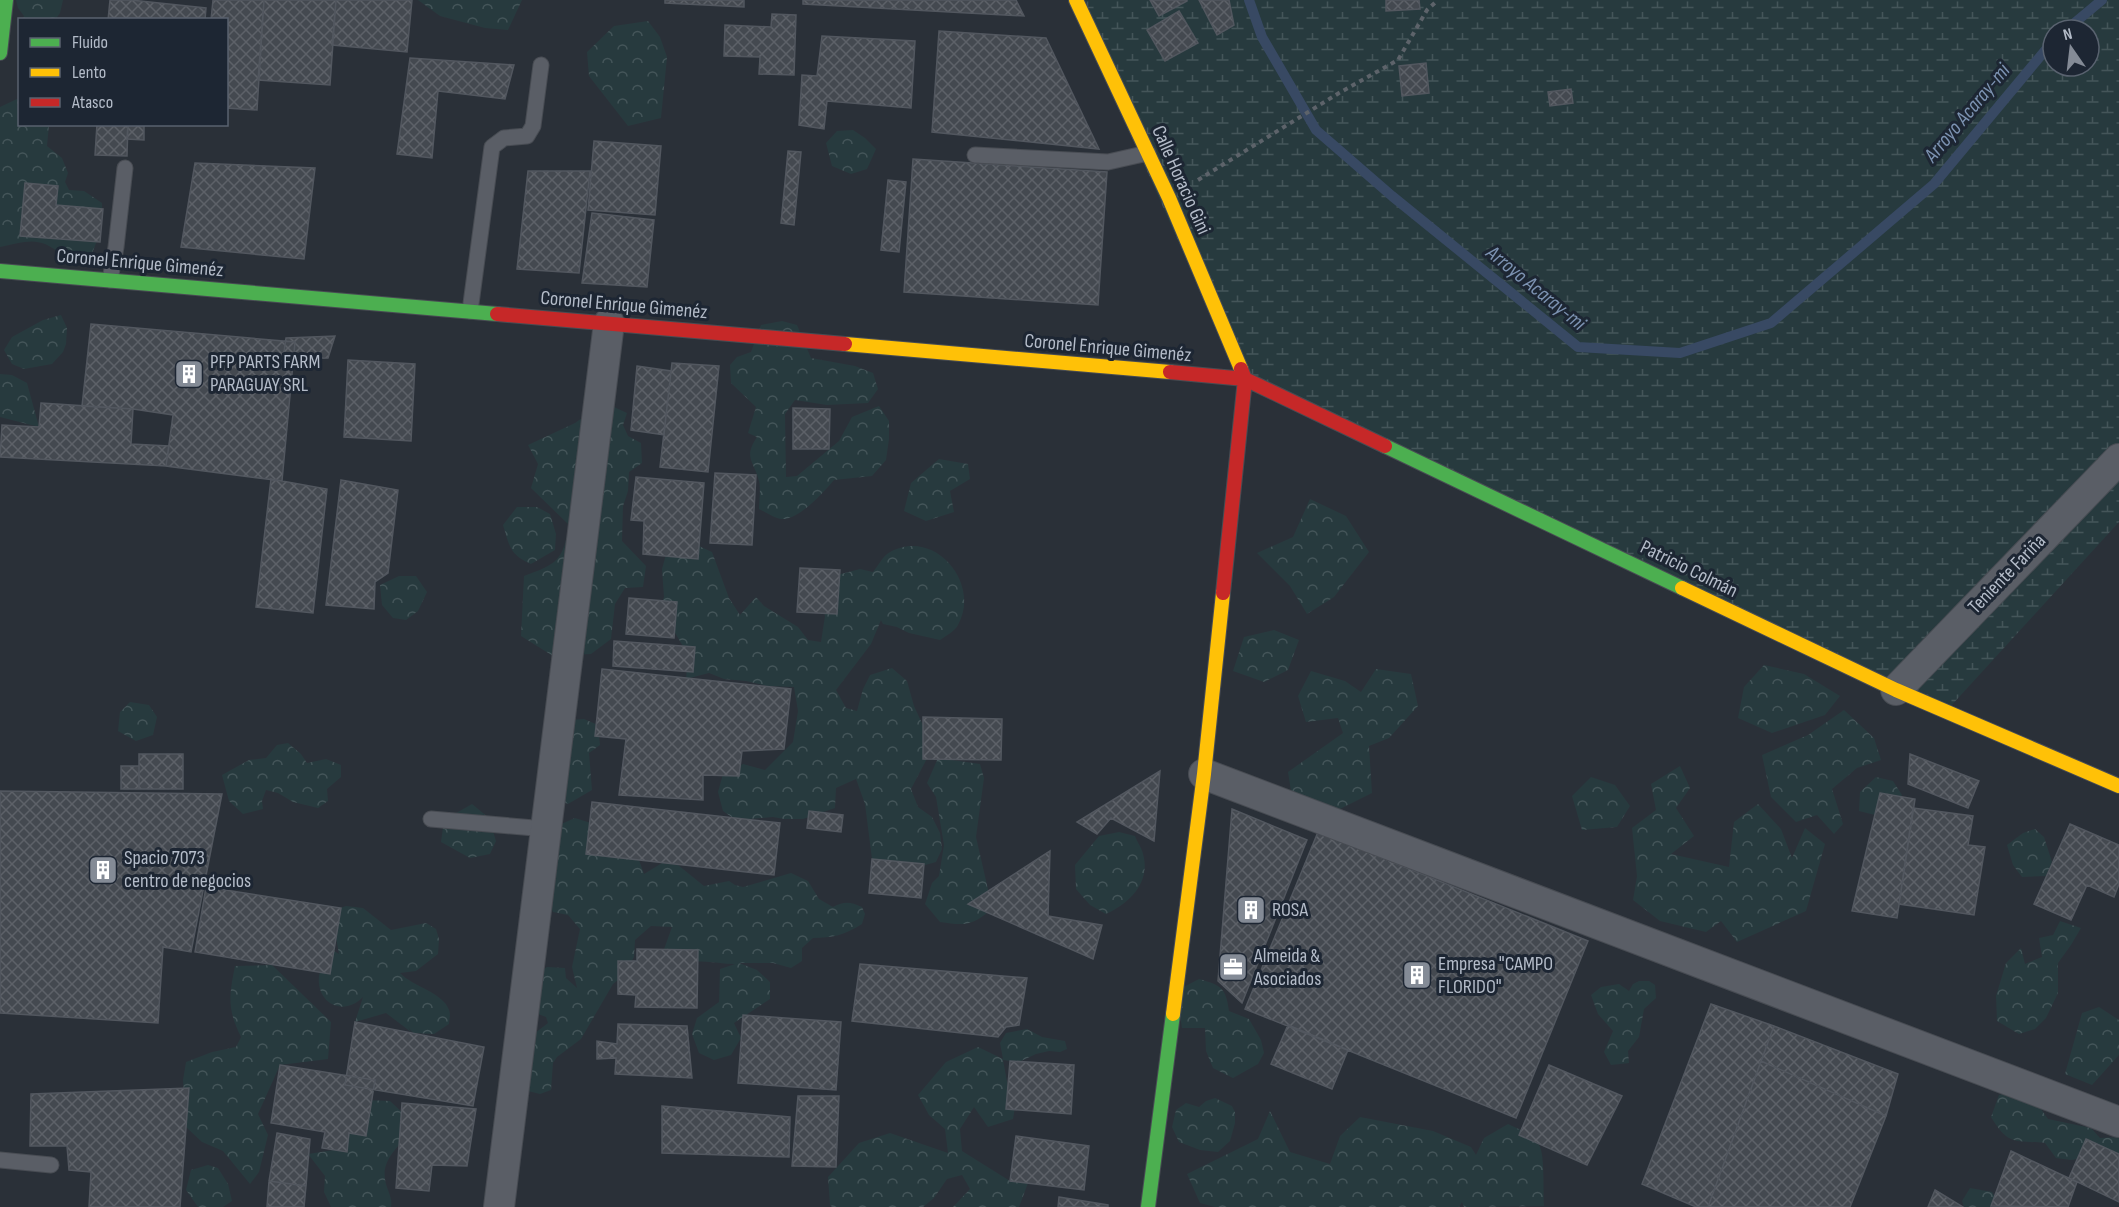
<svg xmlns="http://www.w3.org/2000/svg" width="2119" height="1207" font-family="'Sofia Sans Condensed',sans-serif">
	<defs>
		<pattern id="forest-crowns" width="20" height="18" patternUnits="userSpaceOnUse" patternTransform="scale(1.5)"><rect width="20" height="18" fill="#273a3e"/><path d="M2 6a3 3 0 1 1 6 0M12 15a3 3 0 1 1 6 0" fill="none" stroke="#445559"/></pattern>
		<pattern id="wetland-marsh" width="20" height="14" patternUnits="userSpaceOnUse" patternTransform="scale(1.5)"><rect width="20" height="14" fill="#273a3e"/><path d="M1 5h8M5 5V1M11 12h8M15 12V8" fill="none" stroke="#445559"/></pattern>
		<pattern id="building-cross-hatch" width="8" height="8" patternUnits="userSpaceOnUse" patternTransform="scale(1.5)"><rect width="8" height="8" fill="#444950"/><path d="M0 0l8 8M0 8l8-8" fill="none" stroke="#5d6168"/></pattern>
	</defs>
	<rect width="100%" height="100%" fill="#2a3038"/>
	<path fill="url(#forest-crowns)" d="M16 0H63L60 13 55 20 23 19 24 16 18 8Z
		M418 0H522L508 30 485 28 440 16Z
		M648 21 660 37 667 57 661 118 628 126 589 76 587 52 614 26Z
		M19 98 20 124 49 125 47 146 62 158 68 173 65 182 69 190 84 191 102 203C103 222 100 236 92 253L62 255C38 235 27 242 0 247V107Z
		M853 130 865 138 876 149 867 169 851 174 832 166 826 143 837 131Z
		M61 315 67 328 66 344 63 352 52 364 24 369 12 364 4 350 12 337 43 320Z
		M782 321 797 325 811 358 855 366 873 373 878 389 868 403 827 405 795 400 785 414 786 477 797 476 839 441 852 417 879 406 889 421V439L886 460 872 476 834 480C824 492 798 521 781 519 774 518 765 512 759 509 759 501 761 489 759 481 754 461 743 458 757 437L748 433 756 407 731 383 730 365 737 357 751 352 761 325Z
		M0 374 12 375 27 383 39 427 0 417Z
		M614 407 627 413 623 425 628 436 641 443 642 463 629 472 628 491 623 506 622 541 646 566 643 587 625 588 615 604 611 639 591 654 553 656 521 636 524 576C557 564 563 561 569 525L531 488 538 464 528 445 575 423 585 416Z
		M939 459 968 464 970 479 950 491 954 512 926 521 904 511 911 483Z
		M1310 499 1346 516 1369 552 1334 597 1307 614 1290 586 1257 553 1293 537Z
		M517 507H537L550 514 556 534 555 550 531 564C509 554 510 547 503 525Z
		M690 542 712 552 729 598 740 615 756 597 764 606 798 627 808 640 821 642 825 616 822 605 837 575 860 569 873 572C877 567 882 558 887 554 932 525 982 582 958 625 955 631 946 636 940 640L909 633 897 627 883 624 881 620 871 644 836 690 846 708 857 711 863 689 870 675 892 668 907 681 914 706 933 747 911 789 918 807 932 817 940 833 942 849 936 862 918 867 872 859 865 804 856 779 836 788 835 808 803 819H784L773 817 749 819 733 818 723 811 718 792 723 774 743 764 765 770 793 742 798 711 794 687 767 686 746 681 724 679 709 673 686 679 688 655 674 631 654 628 664 597 662 569 667 551Z
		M399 576H416L427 592 418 611 406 620 393 618 382 605 380 585Z
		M1274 630 1299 640 1288 670 1264 682 1233 671 1244 637Z
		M1764 665 1804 674 1840 696 1825 715 1772 733 1738 718 1744 687Z
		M1376 669 1411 674 1418 706 1389 738 1369 746 1372 793 1338 810 1291 791 1288 772 1343 733 1338 718 1306 722 1298 696 1311 671 1345 681 1361 692Z
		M130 702 149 705 157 717 153 735 136 741 118 731 120 712Z
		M1844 710 1874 738 1881 760 1857 768 1832 789 1843 824 1834 834 1817 815 1796 822 1771 797 1762 755 1808 735Z
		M584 719 598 725 600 745 589 753 592 790 568 804 552 797 570 720Z
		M288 743 301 754 307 763 326 759 341 765V777L327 789 328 801 318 808 293 802 278 793 266 790 262 801 263 809 243 814 229 801 222 775 249 760 266 758 277 745Z
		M938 758 980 764 984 778 976 837 990 898 989 911C972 927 961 925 940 922L925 904 932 883 939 876 944 845 936 797 927 783Z
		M1680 766 1690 788 1676 808 1694 836 1671 854 1729 867 1734 822 1758 804 1781 829 1792 858 1805 828 1825 844 1806 911 1737 942 1721 921 1706 932 1660 921 1633 900 1637 876 1632 828 1656 810 1651 784Z
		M1591 777 1615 785 1630 806 1617 827 1582 830 1572 796Z
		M1876 777 1893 781 1902 795 1896 807 1875 815 1859 811 1860 792Z
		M472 804 489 818 496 841 490 854 470 858 441 842 444 820Z
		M575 818 594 824C606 842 616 858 639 860L644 874 662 863 678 865 704 886 729 881 735 885 743 887 791 873 808 881 819 899 833 907C845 901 850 902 862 907L865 914 862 924C845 935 832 938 813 938L802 948V961L791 968 773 963H739L757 970 770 982V999L734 1023 741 1038 731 1055 714 1060 699 1053 692 1034 697 1018 719 1002 720 969 735 964C719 964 704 959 688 963L663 952 672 927 651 926 635 940 634 957 623 976 613 984 581 1039 557 1057 553 1063 551 1090 540 1094 528 1091 535 1033 548 1023 546 1017 538 1014 532 977 547 967 565 968 566 978 577 988 572 967 580 929 568 915 553 912 547 900 556 869 553 855 559 825Z
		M2035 829 2044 837 2052 862 2046 876 2022 877 2013 865 2007 845 2023 833Z
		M1119 832 1135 836C1137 842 1142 848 1143 854 1151 882 1130 903 1106 914L1090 905 1076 889 1075 865 1099 836Z
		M346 906 363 908 391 930 426 923 436 929 439 939 438 954 416 971 400 973C412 986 444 993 449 1010 451 1014 449 1020 449 1024L434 1034 413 1033 408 1027 411 1032 386 1013 355 1022 363 997C344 1017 316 1004 319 976 320 968 329 958 334 951L339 954 336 937 323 935 332 911Z
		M2060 921 2081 928 2071 945 2058 963V993L2046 1018 2035 1029 2019 1034 1997 1021 1996 996 2006 963 2021 948 2025 964 2042 957 2039 938 2053 935Z
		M272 965 331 1022 328 1059 280 1065 258 1114 268 1135 259 1172 250 1184 223 1151 202 1142 186 1127 183 1080 186 1062 212 1052 236 1047 241 1037C227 1009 229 996 235 966Z
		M1199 979C1221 985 1226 988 1229 1011L1249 1019 1261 1040 1264 1053 1258 1064 1233 1078 1213 1068 1206 1051 1205 1028H1182L1176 991Z
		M1639 981H1649L1655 985 1656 998 1644 1009 1639 1037 1628 1051 1629 1063 1611 1065 1604 1052 1613 1031 1598 1014 1591 995 1601 987 1619 984 1629 991 1633 984Z
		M2099 1007 2119 1020V1055L2092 1085 2065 1074 2082 1013Z
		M1027 1029 1042 1037 1065 1041 1067 1049 1060 1052 1049 1051 1036 1054 1019 1062 1003 1060 1008 1087 1016 1101 1013 1119 988 1127 974 1107 960 1129 962 1151 1010 1181 1028 1183 1019 1207H953L970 1189 962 1175 947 1179 934 1198 923 1207H832L830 1205 828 1177 859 1143 890 1133 948 1153 945 1129 929 1115 918 1095 946 1062 978 1047 1003 1059 1000 1043 1006 1033Z
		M2016 1091 2036 1102 2048 1119 2091 1128 2100 1138 2119 1137V1168L2093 1157 2071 1160 2056 1158 2045 1143C2013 1140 2009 1146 1991 1117L1999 1095Z
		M1215 1098 1232 1106 1235 1112V1123L1230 1141 1218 1152 1200 1150 1179 1142 1172 1127 1176 1110 1186 1103 1199 1107 1206 1101Z
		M366 1100 390 1101 405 1115 409 1135C397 1147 382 1161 385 1179 386 1189 393 1197 391 1207H331L324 1192 325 1176 308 1154 334 1150 349 1133 366 1136Z
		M1270 1111 1290 1152 1330 1164 1340 1136 1360 1117 1433 1131 1471 1147 1476 1155 1484 1138 1508 1124C1518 1129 1533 1134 1539 1145 1545 1154 1543 1192 1544 1206L1464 1207 1462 1202 1459 1207H1215L1200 1203 1187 1174 1258 1139Z
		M208 1165 218 1168 228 1184 232 1201 223 1207H198L186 1190 191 1170Z
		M1970 1188 1992 1192 1997 1201V1207H1964L1962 1201Z"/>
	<path fill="url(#wetland-marsh)" fill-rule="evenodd" d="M1071 0H2119V522L1950 707 1243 387ZM2053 30H2089V66H2053Z"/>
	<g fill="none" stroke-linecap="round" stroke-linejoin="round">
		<path stroke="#384963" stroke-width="10" d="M1249 0 1262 37 1316 130 1392 196 1578 347 1680 353 1771 323 1934 184 2053 41
			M2066 30 2102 0"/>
	</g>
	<path fill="url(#building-cross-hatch)" stroke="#52575f" stroke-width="1.5" d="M110 0H131L206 8 205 20H108Z
		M213 0H264L257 110 226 108V20H211Z
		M264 0H336L330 85 258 80Z
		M336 0H412L407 52 332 45Z
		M665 0H744V7L665 3Z
		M803 0H1016L1024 16 803 4Z
		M1150 0H1187V1L1159 16Z
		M1199 0H1229L1234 25 1217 35Z
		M1386 0H1419L1420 9 1386 11Z
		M1179 11 1198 43 1165 61 1147 30Z
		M772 14 796 15 794 75 759 74 760 57 724 56 725 25 771 27Z
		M939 31 1046 38 1099 149 932 132Z
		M822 36 915 41 911 108 827 101 824 129 799 125 802 75 817 76Z
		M410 58 514 65 505 99 438 91 432 158 397 154Z
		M1426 63 1429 93 1402 96 1399 66Z
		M1571 89 1573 103 1550 106 1548 92Z
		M97 124H128L127 156 95 155Z
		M128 124H144V140L127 139Z
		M594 141 661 146 655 215 588 210Z
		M788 151 801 152 794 225 781 223Z
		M913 159 1107 172 1098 305 904 292Z
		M195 163 315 168 304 259 181 247Z
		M528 171H590L579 273 517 269Z
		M888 180 906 182 899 252 881 250Z
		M25 183 58 186 56 205 103 209 100 242 20 236Z
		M592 213 654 220 647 287 582 283Z
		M91 324 295 342 282 481 166 466 173 415 133 409 82 406Z
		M335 336 328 358 283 359 286 338Z
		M348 360 415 364 411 441 344 437Z
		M672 363 719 366 708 472 660 467Z
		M637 366 671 371 664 435 631 430Z
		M41 403 133 409 131 444 169 446 166 466 0 457 2 425 39 427Z
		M793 408 830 409 829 449H793Z
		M715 473 756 475 752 545 710 543Z
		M636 477 704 483 698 559 643 554 644 521 631 520Z
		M271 479 327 489 313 613 256 607Z
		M341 480 398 490 388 573 375 582 374 609 326 605Z
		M800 568 840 570 837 614 797 612Z
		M629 598 677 602 674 638 626 634Z
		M614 641 695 647 693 672 613 666Z
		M602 669 791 689 784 749 742 751 739 776 703 775V800L619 795 626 739 595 736Z
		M923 717 1002 719 1001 760 923 759Z
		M139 754H183V789H139Z
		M1910 754 1979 781 1968 808 1908 784Z
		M121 766H139V789H121Z
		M1160 771 1154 841 1111 818 1097 834 1077 822Z
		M0 791 222 794 191 952 163 947 158 1023 0 1013Z
		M1880 793 1915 799 1897 918 1852 911Z
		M592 802 780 823 774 875 586 854Z
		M1913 808 1973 816 1968 845 1985 847 1974 915 1899 904Z
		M1232 809 1307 840 1242 1003 1218 981Z
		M809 811 843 815 841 832 807 828Z
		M2070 824 2119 845V884L2114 897 2087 885 2071 920 2034 904Z
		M1318 832 1588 941 1516 1118 1245 1009Z
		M1050 851 1048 916 1102 925 1093 959 968 904Z
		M872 859 924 864 921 898 869 893Z
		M206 887 341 908 330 974 195 952Z
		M637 949 698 950 697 1008 635 1007 636 995 618 994V961H637Z
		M860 964 1027 978 1019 1025 1006 1027 998 1037 852 1021Z
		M1711 1004 1774 1026 1708 1207H1696L1642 1184Z
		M743 1015 841 1022 836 1090 738 1083Z
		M355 1022 484 1047 473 1106 345 1085Z
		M618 1024 687 1026 692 1078 615 1074 616 1058 597 1059V1041L617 1044Z
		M1288 1025 1348 1050 1332 1089 1271 1064Z
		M1774 1026 1898 1074 1886 1116 1761 1061Z
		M1010 1061 1074 1065 1071 1114 1006 1109Z
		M1761 1061 1886 1116 1850 1207H1708Z
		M280 1065 375 1080 366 1136 349 1133 347 1152 322 1148 325 1132 271 1123Z
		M1549 1065 1622 1096 1587 1165 1519 1135Z
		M189 1088 180 1207H89L91 1172 69 1170 67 1146H30L31 1094Z
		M798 1096H839L836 1167 792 1166Z
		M402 1103 476 1109 467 1166 432 1165 429 1191 396 1188Z
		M662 1106 790 1117 789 1157 662 1153Z
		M277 1133 310 1139 306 1186 269 1181Z
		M1016 1136 1089 1146 1084 1190 1010 1181Z
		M2086 1139 2119 1154V1202L2069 1178Z
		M2011 1151 2077 1182 2068 1207 1991 1206Z
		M269 1181 306 1186 304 1207H267Z
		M1935 1190 1963 1207H1928Z
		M1059 1197 1108 1205V1207H1058Z"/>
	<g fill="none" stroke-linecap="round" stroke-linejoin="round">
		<g stroke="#484c53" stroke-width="17">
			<path id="lane" d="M975 155 1108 162 1148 153
				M110 280 116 247 125 168
				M470 311 492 147 504 138 527 136 533 126 541 65
				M431 819 546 829
				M0 1160 51 1165"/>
		</g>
		<g stroke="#484c53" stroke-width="32">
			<path id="street" d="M1896 690 2119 459
				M1204 774 2119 1122
				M499 1207 609 323"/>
		</g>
		<g stroke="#484c53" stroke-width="16">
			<path id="fast" d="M0 53 6 0
				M0 271 497 314
				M1385 446 1682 588
				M1148 1207 1173 1014"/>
		</g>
		<g stroke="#484c53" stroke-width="16">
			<path id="slow" d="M1076 0 1169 198 1241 369
				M845 344 1170 372
				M1682 588 1896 690 2119 786
				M1173 1014 1204 774 1223 593"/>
		</g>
		<g stroke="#484c53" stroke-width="16">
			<path id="jam" d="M497 314 845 344
				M1170 372 1245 379 1385 446
				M1223 593 1245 379 1241 369"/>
		</g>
		<path stroke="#5d636a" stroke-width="4" stroke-dasharray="4.5 4.5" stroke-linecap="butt" d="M1198 180 1339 93 1398 60 1427 10 1438 0"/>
		<use href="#lane" stroke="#5a5e66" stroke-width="15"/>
		<use href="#street" stroke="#5a5e66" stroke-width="30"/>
		<use href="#fast" stroke="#4caf50" stroke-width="14"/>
		<use href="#slow" stroke="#ffc107" stroke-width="14"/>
		<use href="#jam" stroke="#c62828" stroke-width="14"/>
	</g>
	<defs>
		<g id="building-square" transform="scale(1.5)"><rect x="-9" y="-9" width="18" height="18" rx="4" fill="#848b96" stroke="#1d2633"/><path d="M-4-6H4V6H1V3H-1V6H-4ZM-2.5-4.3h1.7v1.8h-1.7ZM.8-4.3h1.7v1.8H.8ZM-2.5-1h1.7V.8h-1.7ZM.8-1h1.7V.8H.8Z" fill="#fff"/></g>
		<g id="office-square" transform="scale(1.5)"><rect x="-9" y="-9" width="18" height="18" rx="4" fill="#848b96" stroke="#1d2633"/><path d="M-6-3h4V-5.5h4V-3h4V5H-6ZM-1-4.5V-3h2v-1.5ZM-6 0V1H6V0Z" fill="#fff"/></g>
	</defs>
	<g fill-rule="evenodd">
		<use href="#building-square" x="189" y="374"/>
		<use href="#building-square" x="103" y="870"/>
		<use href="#building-square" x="1251" y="910"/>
		<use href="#office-square" x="1233" y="967"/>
		<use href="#building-square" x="1417" y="975"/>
	</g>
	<g text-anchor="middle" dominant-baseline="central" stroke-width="6" stroke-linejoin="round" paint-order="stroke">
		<g font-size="20" fill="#b4bcc9" stroke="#1d2633">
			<text transform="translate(1181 180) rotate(66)">Calle Horacio Gini</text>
			<text transform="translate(140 263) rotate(5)">Coronel Enrique Gimenéz</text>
			<text transform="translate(624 305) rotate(5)">Coronel Enrique Gimenéz</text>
			<text transform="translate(1108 348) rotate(5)">Coronel Enrique Gimenéz</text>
			<text transform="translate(1689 569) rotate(26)">Patricio Colmán</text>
			<text transform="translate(2007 574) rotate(-46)">Teniente Fariña</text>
		</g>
		<g font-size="20" fill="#b4bcc9" stroke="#1d2633" text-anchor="start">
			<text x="210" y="362">PFP PARTS FARM<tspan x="210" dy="23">PARAGUAY SRL</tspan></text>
			<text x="124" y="858">Spacio 7073<tspan x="124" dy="23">centro de negocios</tspan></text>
			<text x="1272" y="910">ROSA</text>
			<text x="1254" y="956">Almeida &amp;<tspan x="1254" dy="23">Asociados</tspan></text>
			<text x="1438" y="964">Empresa "CAMPO<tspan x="1438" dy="23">FLORIDO"</tspan></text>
		</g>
		<g font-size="21" font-style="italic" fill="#7c92b1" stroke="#1d2633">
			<text transform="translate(1967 113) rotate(-50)">Arroyo Acaray-mi</text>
			<text transform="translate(1536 288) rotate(39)">Arroyo Acaray-mi</text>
		</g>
	</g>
	<rect x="18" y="18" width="210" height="108" fill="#1d2633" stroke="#59626f" stroke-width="1.5"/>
	<rect x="30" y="38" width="30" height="9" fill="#4caf50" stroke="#59626f" stroke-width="1.5"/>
	<text x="72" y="48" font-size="18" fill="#b4bcc9">Fluido</text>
	<rect x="30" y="68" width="30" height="9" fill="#ffc107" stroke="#59626f" stroke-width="1.5"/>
	<text x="72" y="78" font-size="18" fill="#b4bcc9">Lento</text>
	<rect x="30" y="98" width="30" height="9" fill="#c62828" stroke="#59626f" stroke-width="1.5"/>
	<text x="72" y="108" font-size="18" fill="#b4bcc9">Atasco</text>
	<g transform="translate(2071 48) rotate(346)"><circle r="28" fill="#1d2633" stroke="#59626f" stroke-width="1.5"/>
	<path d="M0-4.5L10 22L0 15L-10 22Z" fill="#848b96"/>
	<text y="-9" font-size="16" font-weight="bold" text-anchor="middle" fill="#b4bcc9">N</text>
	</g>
</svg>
